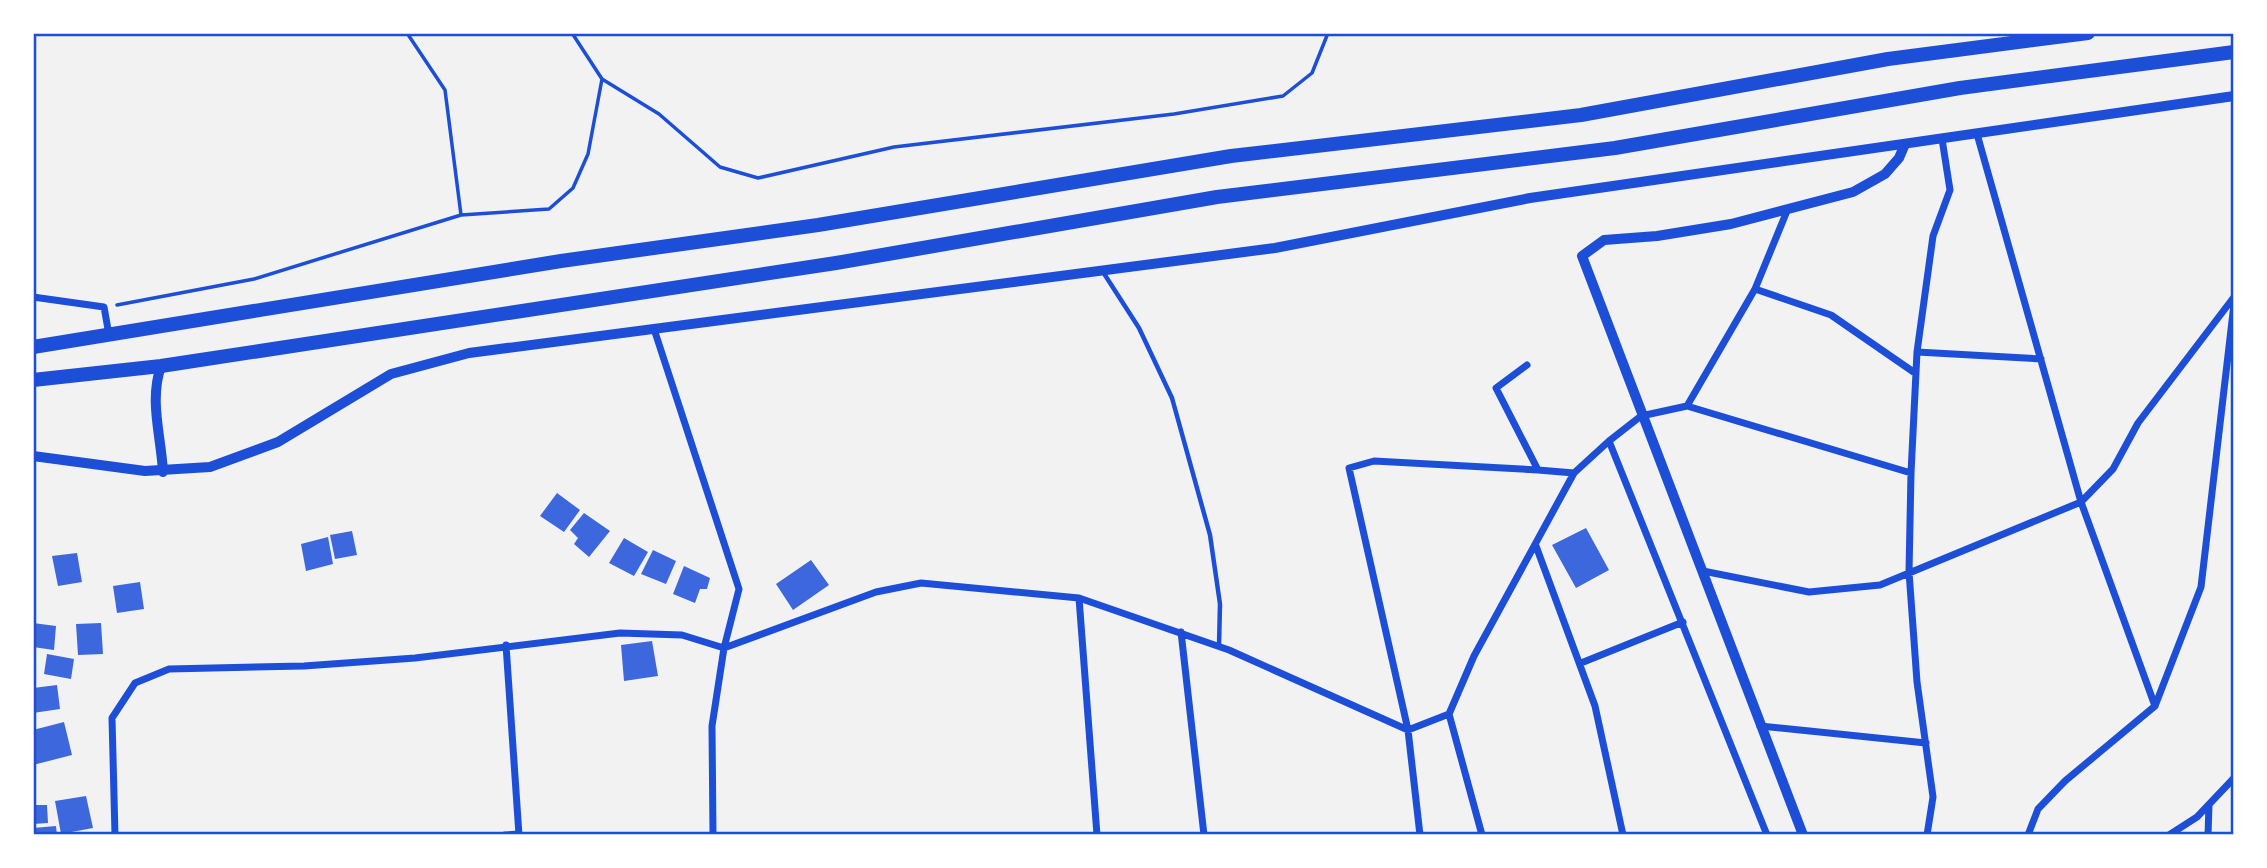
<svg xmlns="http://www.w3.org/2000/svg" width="2267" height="868" font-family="Figtree,sans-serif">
	<rect width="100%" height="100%" fill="#f2f2f2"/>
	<path fill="#3d67dc" d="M557 493 580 510 564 532 540 516Z
		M584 513 610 531 589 557 574 544 578 538 570 530Z
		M1586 528 1609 570 1576 588 1552 545Z
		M352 531 357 555 335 559 330 535Z
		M328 537 333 564 306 571 301 544Z
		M624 538 648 552 634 576 609 563Z
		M653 550 676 561 666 584 641 574Z
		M77 553 82 582 58 586 52 556Z
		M811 560 829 585 793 610 776 584Z
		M684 566 710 578 707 589H700L695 603 673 594Z
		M140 582 144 609 117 613 113 586Z
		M33 623 56 626 54 650 33 647Z
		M101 623 103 654 78 655 76 624Z
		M652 641 658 676 624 681 621 645Z
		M47 654 74 659 71 679 44 674Z
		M57 685 60 709 33 713V688Z
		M64 722 72 755 33 765V730Z
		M86 796 93 828 61 834 55 801Z
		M33 805H47L48 823 33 824Z
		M56 826 57 835H33V828Z"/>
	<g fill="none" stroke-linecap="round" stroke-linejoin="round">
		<path stroke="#1d4ed8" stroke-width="3.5" d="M407 33 445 90 461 215
			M602 79 659 114 720 167 758 178 894 147 1174 114 1283 96 1312 73 1328 33
			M117 305 254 279 461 215 549 209 573 188 588 154 602 79 572 33"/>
		<path stroke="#1d4ed8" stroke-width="4.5" d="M1103 272 1139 328 1172 398 1210 535 1220 604 1219 646"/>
		<path stroke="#1d4ed8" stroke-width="7" d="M1977 134 2081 502 2155 706
			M1755 289 1831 315 1915 373
			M33 297 104 307 109 335
			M654 329 739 589 724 648 712 726 713 835
			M1917 352 2041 359
			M1527 365 1496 388 1538 470 1574 473
			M1687 406 1911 473
			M1536 546 1595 706 1623 835
			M1703 571 1809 592 1880 585 2081 502 2113 469 2138 423 2234 297
			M1079 598 1097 835
			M1181 632 1204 835
			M506 645 519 835
			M1581 663 1683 622
			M1449 714 1482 835
			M1760 726 1926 743
			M1408 730 1449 714 1474 656 1574 473 1609 441
			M115 835 112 718 135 683 169 669 304 666 415 658 620 633 682 635 724 648 876 592 921 583 1079 598 1229 650 1408 730
			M505 835 519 834
			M1420 835 1408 730 1349 468 1374 461 1538 470
			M1767 835 1609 441 1641 416 1687 406 1755 289 1787 211
			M1927 835 1933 797 1917 682 1909 572 1911 473 1917 352 1933 236 1950 190 1942 139
			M2028 835 2038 809 2065 781 2155 706 2201 587 2234 304
			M2169 835 2197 817 2234 778
			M2208 835 2209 805"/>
		<path stroke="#1d4ed8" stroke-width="10" d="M1803 835 1582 256 1604 240 1657 236 1731 224 1853 192 1885 174 1899 158 1905 144"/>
		<path stroke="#1d4ed8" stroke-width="10" d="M161 366C149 401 161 435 163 472
			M33 456 145 471 210 467 278 442 391 374 469 353 1275 248 1530 198 2234 96"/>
		<path stroke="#1d4ed8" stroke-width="14" d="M33 347 561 261 818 225 1231 156 1581 115 1888 59 2088 33
			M33 380 161 366 836 263 1217 197 1615 148 1960 88 2234 52"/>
	</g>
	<rect width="2267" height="868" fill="none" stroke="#ffffff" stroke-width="70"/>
	<rect x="35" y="35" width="2197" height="798" fill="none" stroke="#1d4ed8" stroke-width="2.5"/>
</svg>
